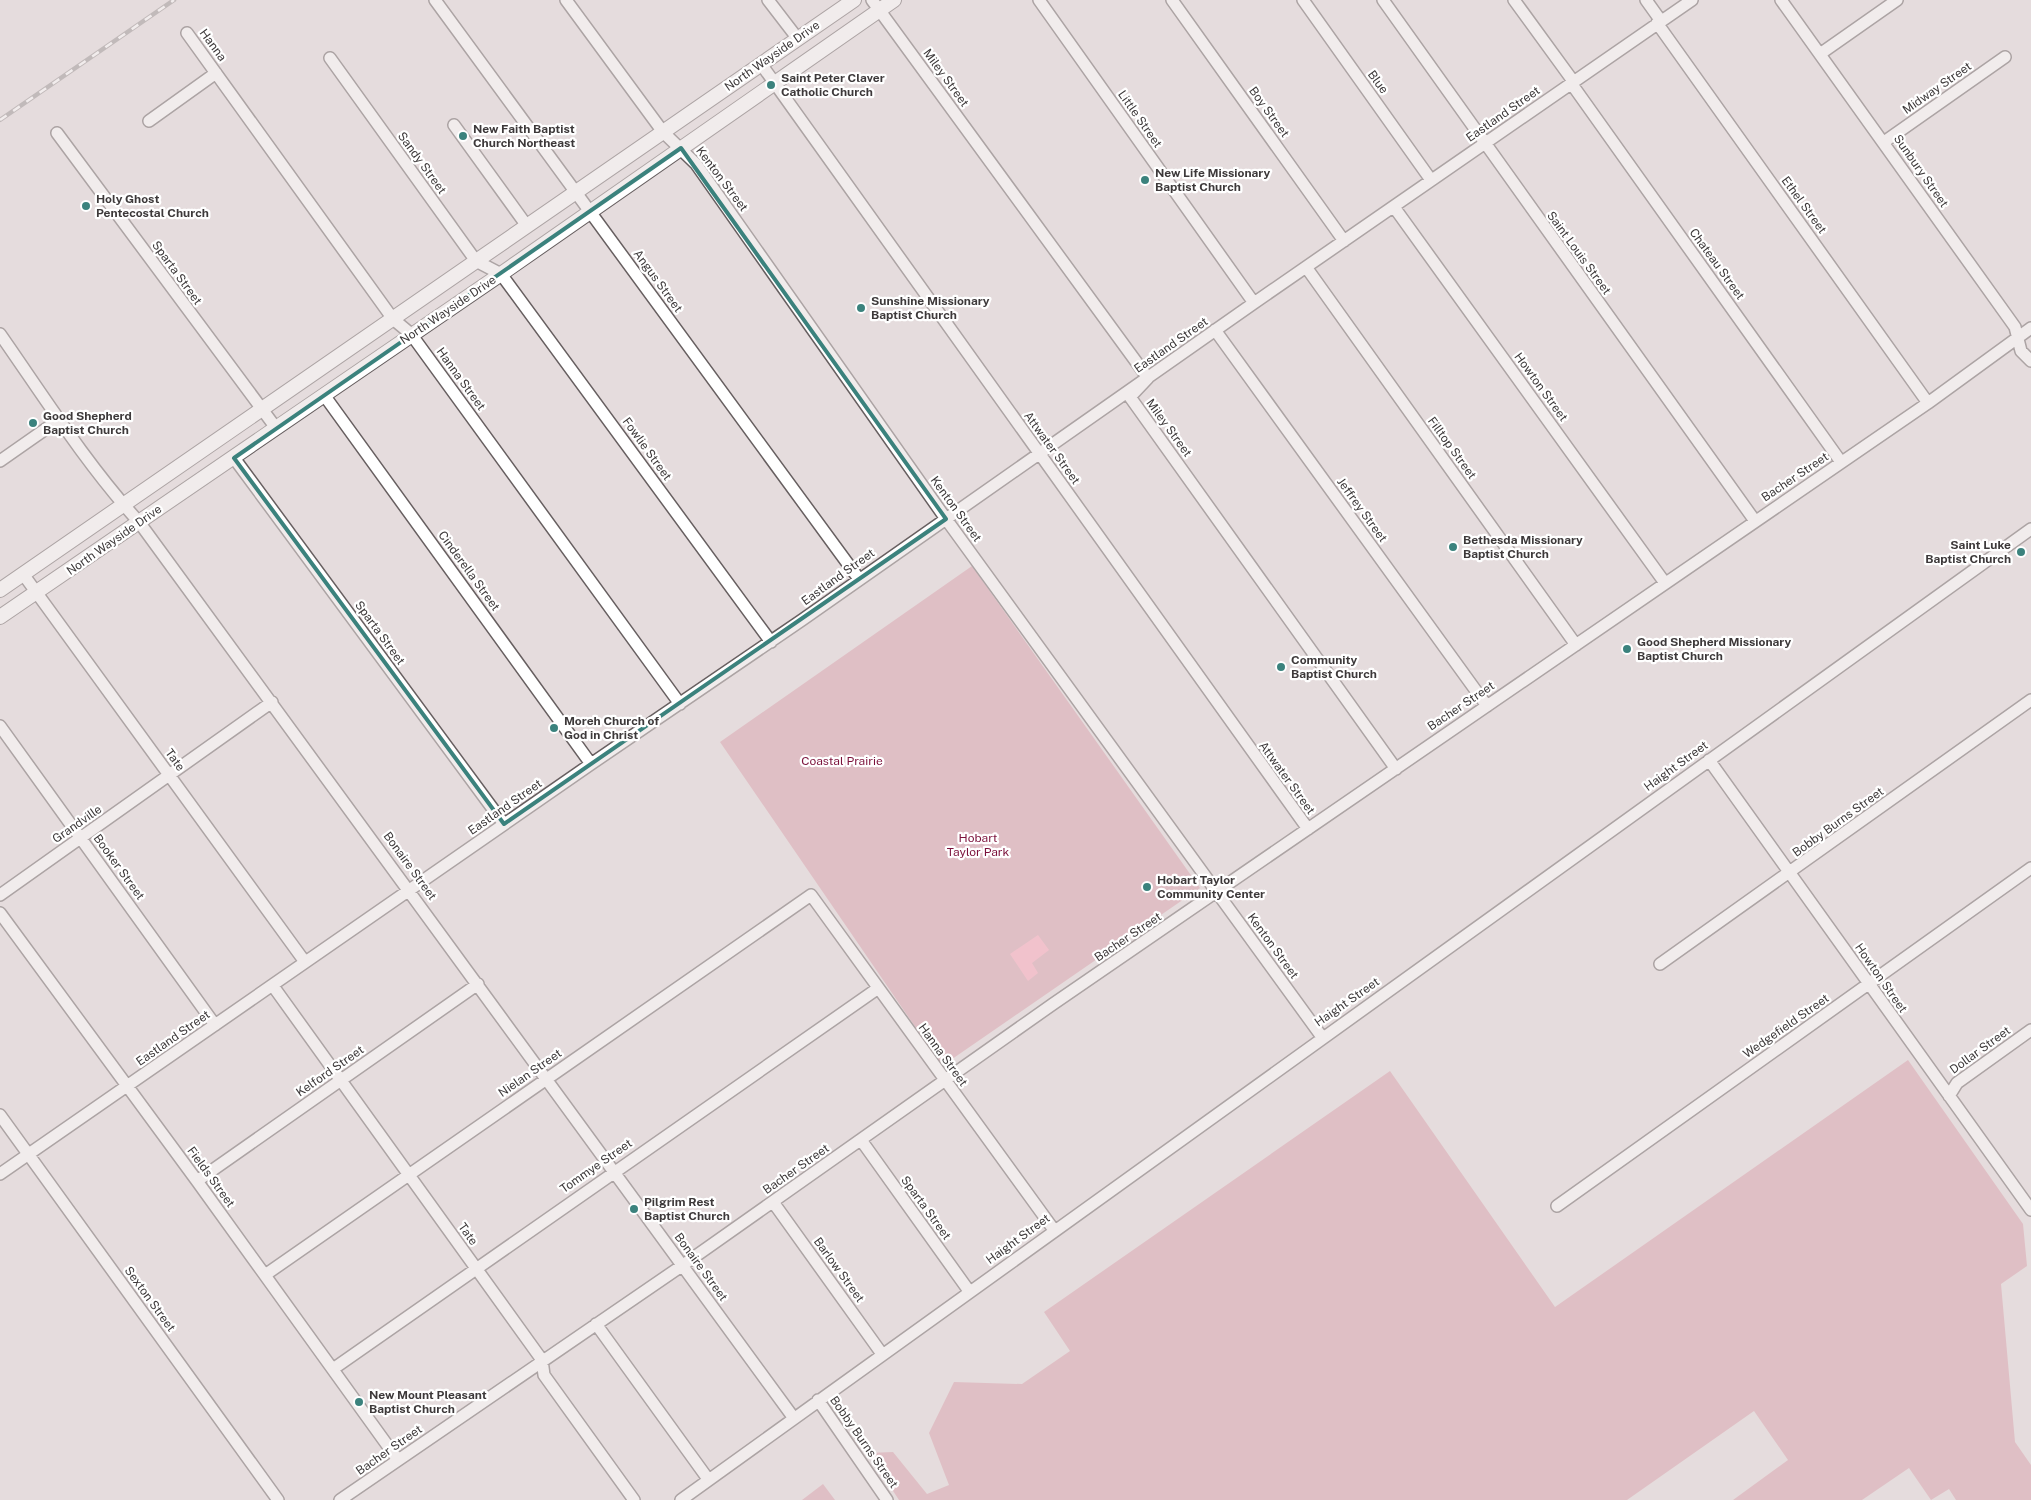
<svg xmlns="http://www.w3.org/2000/svg" width="2031" height="1500" font-family="'Public Sans',sans-serif">
	<rect width="100%" height="100%" fill="#e5dcdd"/>
	<path fill="#d89ca9" d="M972 566 1200 888 942 1066 720 742Z
		M1908 1060 2023 1224 2027 1266 2001 1284 2015 1442 2031 1465V1500H1956L1949 1489 1931 1500 1909 1468 1862 1500H1733L1788 1460 1754 1411 1627 1500H899L868 1453 893 1452 927 1494 949 1485 929 1433 954 1382 1022 1384 1070 1351 1044 1312 1390 1071 1555 1307Z
		M823 1484 835 1500H802Z"/>
	<path fill="#ffa3b9" d="M1038 935 1049 950 1032 963 1038 973 1028 981 1010 954Z"/>
	<g fill="none" stroke-linecap="round" stroke-linejoin="round">
		<g stroke="#675f60" stroke-width="14">
			<path id="minor" d="M435 0 859 579
				M566 0 663 132 696 164 946 519 1322 1037
				M768 0 798 39
				M872 0 1148 378 1130 397 1396 769
				M1039 0 1254 303
				M1172 0 1344 241
				M1303 0 1431 180
				M1383 0 1755 521
				M1514 0 1573 81
				M1646 0 1661 21
				M1781 0 2015 327 2021 351 2031 361
				M1657 23 1928 403
				M187 33 393 319 411 334 680 704
				M1820 54 1897 0
				M330 58 476 261 501 274 771 642
				M761 64 1308 829
				M1571 83 1841 462
				M149 121 216 73
				M454 125 527 226
				M57 133 276 428
				M1884 142 2005 57
				M1394 207 1665 583
				M1306 267 1576 645
				M1215 330 1487 706
				M0 334C44 397 87 465 139 522L793 1417
				M324 395 591 764
				M234 458 504 824
				M0 461 60 419
				M23 574 305 962
				M0 726 215 1025
				M1709 760 2031 1210
				M0 895 272 702
				M0 913 197 1181 398 1460
				M1660 964 2031 700
				M273 986 542 1360 544 1375 634 1500
				M1949 1096 1957 1083 2031 1030
				M0 1115 278 1500
				M861 1140 969 1291
				M0 1174 591 764 802 620 1254 303 1692 0
				M197 1181 478 984
				M773 1202 882 1354
				M1557 1206 2031 868
				M265 1275 811 895 1054 1230
				M596 1324 708 1479
				M333 1369 877 989
				M818 1400 887 1500
				M340 1500 683 1265 1053 1004 1928 403 2031 328
				M681 1500 2031 529"/>
		</g>
		<g stroke="#675f60" stroke-width="16">
			<path id="major" d="M0 590 854 0
				M0 617 501 274 894 0"/>
		</g>
		<use href="#minor" stroke="#fff" stroke-width="11"/>
		<use href="#major" stroke="#fff" stroke-width="14"/>
		<g stroke="#969091" stroke-width="4.5">
			<path id="rail" d="M0 120 174 0"/>
		</g>
		<use href="#rail" stroke="#fff" stroke-width="2.5" stroke-dasharray="8" stroke-linecap="butt"/>
	</g>
	<path d="M0 0H2031V1500H0ZM681 148 946 519 504 824 234 458Z" fill="#e5dcdd" fill-opacity=".55" fill-rule="evenodd"/>
	<path fill="none" stroke="#3b827d" stroke-width="4" stroke-linejoin="round" d="M681 148 946 519 504 824 234 458Z"/>
	<g fill="#3b827d" stroke="#fff" stroke-width="2">
		<circle cx="771" cy="85" r="5"/>
		<circle cx="463" cy="136" r="5"/>
		<circle cx="1145" cy="180" r="5"/>
		<circle cx="86" cy="206" r="5"/>
		<circle cx="861" cy="308" r="5"/>
		<circle cx="33" cy="423" r="5"/>
		<circle cx="1453" cy="547" r="5"/>
		<circle cx="2021" cy="552" r="5"/>
		<circle cx="1627" cy="649" r="5"/>
		<circle cx="1281" cy="667" r="5"/>
		<circle cx="554" cy="728" r="5"/>
		<circle cx="1147" cy="887" r="5"/>
		<circle cx="634" cy="1209" r="5"/>
		<circle cx="359" cy="1402" r="5"/>
	</g>
	<g text-anchor="middle" dominant-baseline="central" stroke-width="4.5" stroke-linejoin="round" paint-order="stroke">
		<g font-size="12" fill="#3d393a" stroke="#fff">
			<text transform="translate(213 45) rotate(54)">Hanna</text>
			<text transform="translate(772 56) rotate(-35)">North Wayside Drive</text>
			<text transform="translate(946 78) rotate(54)">Miley Street</text>
			<text transform="translate(1378 82) rotate(54)">Blue</text>
			<text transform="translate(1937 88) rotate(-35)">Midway Street</text>
			<text transform="translate(1269 112) rotate(54)">Boy Street</text>
			<text transform="translate(1503 114) rotate(-35)">Eastland Street</text>
			<text transform="translate(1140 119) rotate(55)">Little Street</text>
			<text transform="translate(422 163) rotate(54)">Sandy Street</text>
			<text transform="translate(1921 171) rotate(55)">Sunbury Street</text>
			<text transform="translate(722 179) rotate(53)">Kenton Street</text>
			<text transform="translate(1804 205) rotate(54)">Ethel Street</text>
			<text transform="translate(1579 253) rotate(54)">Saint Louis Street</text>
			<text transform="translate(1717 264) rotate(54)">Chateau Street</text>
			<text transform="translate(177 273) rotate(54)">Sparta Street</text>
			<text transform="translate(658 281) rotate(54)">Angus Street</text>
			<text transform="translate(448 310) rotate(-34)">North Wayside Drive</text>
			<text transform="translate(1171 345) rotate(-35)">Eastland Street</text>
			<text transform="translate(461 379) rotate(54)">Hanna Street</text>
			<text transform="translate(1541 387) rotate(54)">Howton Street</text>
			<text transform="translate(1169 428) rotate(54)">Miley Street</text>
			<text transform="translate(1052 448) rotate(54)">Attwater Street</text>
			<text transform="translate(1452 448) rotate(54)">Filltop Street</text>
			<text transform="translate(647 449) rotate(54)">Fowlie Street</text>
			<text transform="translate(1795 477) rotate(-34)">Bacher Street</text>
			<text transform="translate(956 509) rotate(54)">Kenton Street</text>
			<text transform="translate(1362 510) rotate(54)">Jeffrey Street</text>
			<text transform="translate(114 540) rotate(-35)">North Wayside Drive</text>
			<text transform="translate(469 571) rotate(54)">Cinderella Street</text>
			<text transform="translate(838 577) rotate(-36)">Eastland Street</text>
			<text transform="translate(380 633) rotate(54)">Sparta Street</text>
			<text transform="translate(1461 706) rotate(-34)">Bacher Street</text>
			<text transform="translate(175 760) rotate(54)">Tate</text>
			<text transform="translate(1676 766) rotate(-36)">Haight Street</text>
			<text transform="translate(1287 778) rotate(54)">Attwater Street</text>
			<text transform="translate(505 807) rotate(-35)">Eastland Street</text>
			<text transform="translate(1838 822) rotate(-36)">Bobby Burns Street</text>
			<text transform="translate(77 824) rotate(-35)">Grandville</text>
			<text transform="translate(410 866) rotate(54)">Bonaire Street</text>
			<text transform="translate(119 867) rotate(54)">Booker Street</text>
			<text transform="translate(1128 937) rotate(-34)">Bacher Street</text>
			<text transform="translate(1273 946) rotate(54)">Kenton Street</text>
			<text transform="translate(1881 978) rotate(55)">Howton Street</text>
			<text transform="translate(1347 1002) rotate(-35)">Haight Street</text>
			<text transform="translate(1786 1026) rotate(-35)">Wedgefield Street</text>
			<text transform="translate(173 1038) rotate(-35)">Eastland Street</text>
			<text transform="translate(1980 1050) rotate(-36)">Dollar Street</text>
			<text transform="translate(943 1055) rotate(54)">Hanna Street</text>
			<text transform="translate(330 1071) rotate(-35)">Kelford Street</text>
			<text transform="translate(530 1073) rotate(-35)">Nielan Street</text>
			<text transform="translate(596 1166) rotate(-35)">Tommye Street</text>
			<text transform="translate(796 1169) rotate(-35)">Bacher Street</text>
			<text transform="translate(211 1177) rotate(54)">Fields Street</text>
			<text transform="translate(926 1208) rotate(54)">Sparta Street</text>
			<text transform="translate(468 1234) rotate(55)">Tate</text>
			<text transform="translate(1018 1239) rotate(-36)">Haight Street</text>
			<text transform="translate(701 1267) rotate(54)">Bonaire Street</text>
			<text transform="translate(839 1270) rotate(54)">Barlow Street</text>
			<text transform="translate(150 1299) rotate(54)">Sexton Street</text>
			<text transform="translate(864 1442) rotate(55)">Bobby Burns Street</text>
			<text transform="translate(389 1450) rotate(-35)">Bacher Street</text>
		</g>
		<g font-size="12" font-weight="bold" fill="#3d393a" stroke="#fff" text-anchor="start">
			<text x="781" y="78">Saint Peter Claver<tspan x="781" dy="14">Catholic Church</tspan></text>
			<text x="473" y="129">New Faith Baptist<tspan x="473" dy="14">Church Northeast</tspan></text>
			<text x="1155" y="173">New Life Missionary<tspan x="1155" dy="14">Baptist Church</tspan></text>
			<text x="96" y="199">Holy Ghost<tspan x="96" dy="14">Pentecostal Church</tspan></text>
			<text x="871" y="301">Sunshine Missionary<tspan x="871" dy="14">Baptist Church</tspan></text>
			<text x="43" y="416">Good Shepherd<tspan x="43" dy="14">Baptist Church</tspan></text>
			<text x="1463" y="540">Bethesda Missionary<tspan x="1463" dy="14">Baptist Church</tspan></text>
			<text x="2011" y="545" text-anchor="end">Saint Luke<tspan x="2011" dy="14">Baptist Church</tspan></text>
			<text x="1637" y="642">Good Shepherd Missionary<tspan x="1637" dy="14">Baptist Church</tspan></text>
			<text x="1291" y="660">Community<tspan x="1291" dy="14">Baptist Church</tspan></text>
			<text x="564" y="721">Moreh Church of<tspan x="564" dy="14">God in Christ</tspan></text>
			<text x="1157" y="880">Hobart Taylor<tspan x="1157" dy="14">Community Center</tspan></text>
			<text x="644" y="1202">Pilgrim Rest<tspan x="644" dy="14">Baptist Church</tspan></text>
			<text x="369" y="1395">New Mount Pleasant<tspan x="369" dy="14">Baptist Church</tspan></text>
		</g>
		<g font-size="12" fill="#7b113b" stroke="#fff">
			<text x="842" y="761">Coastal Prairie</text>
			<text x="978" y="838">Hobart<tspan x="978" dy="14">Taylor Park</tspan></text>
		</g>
	</g>
</svg>
